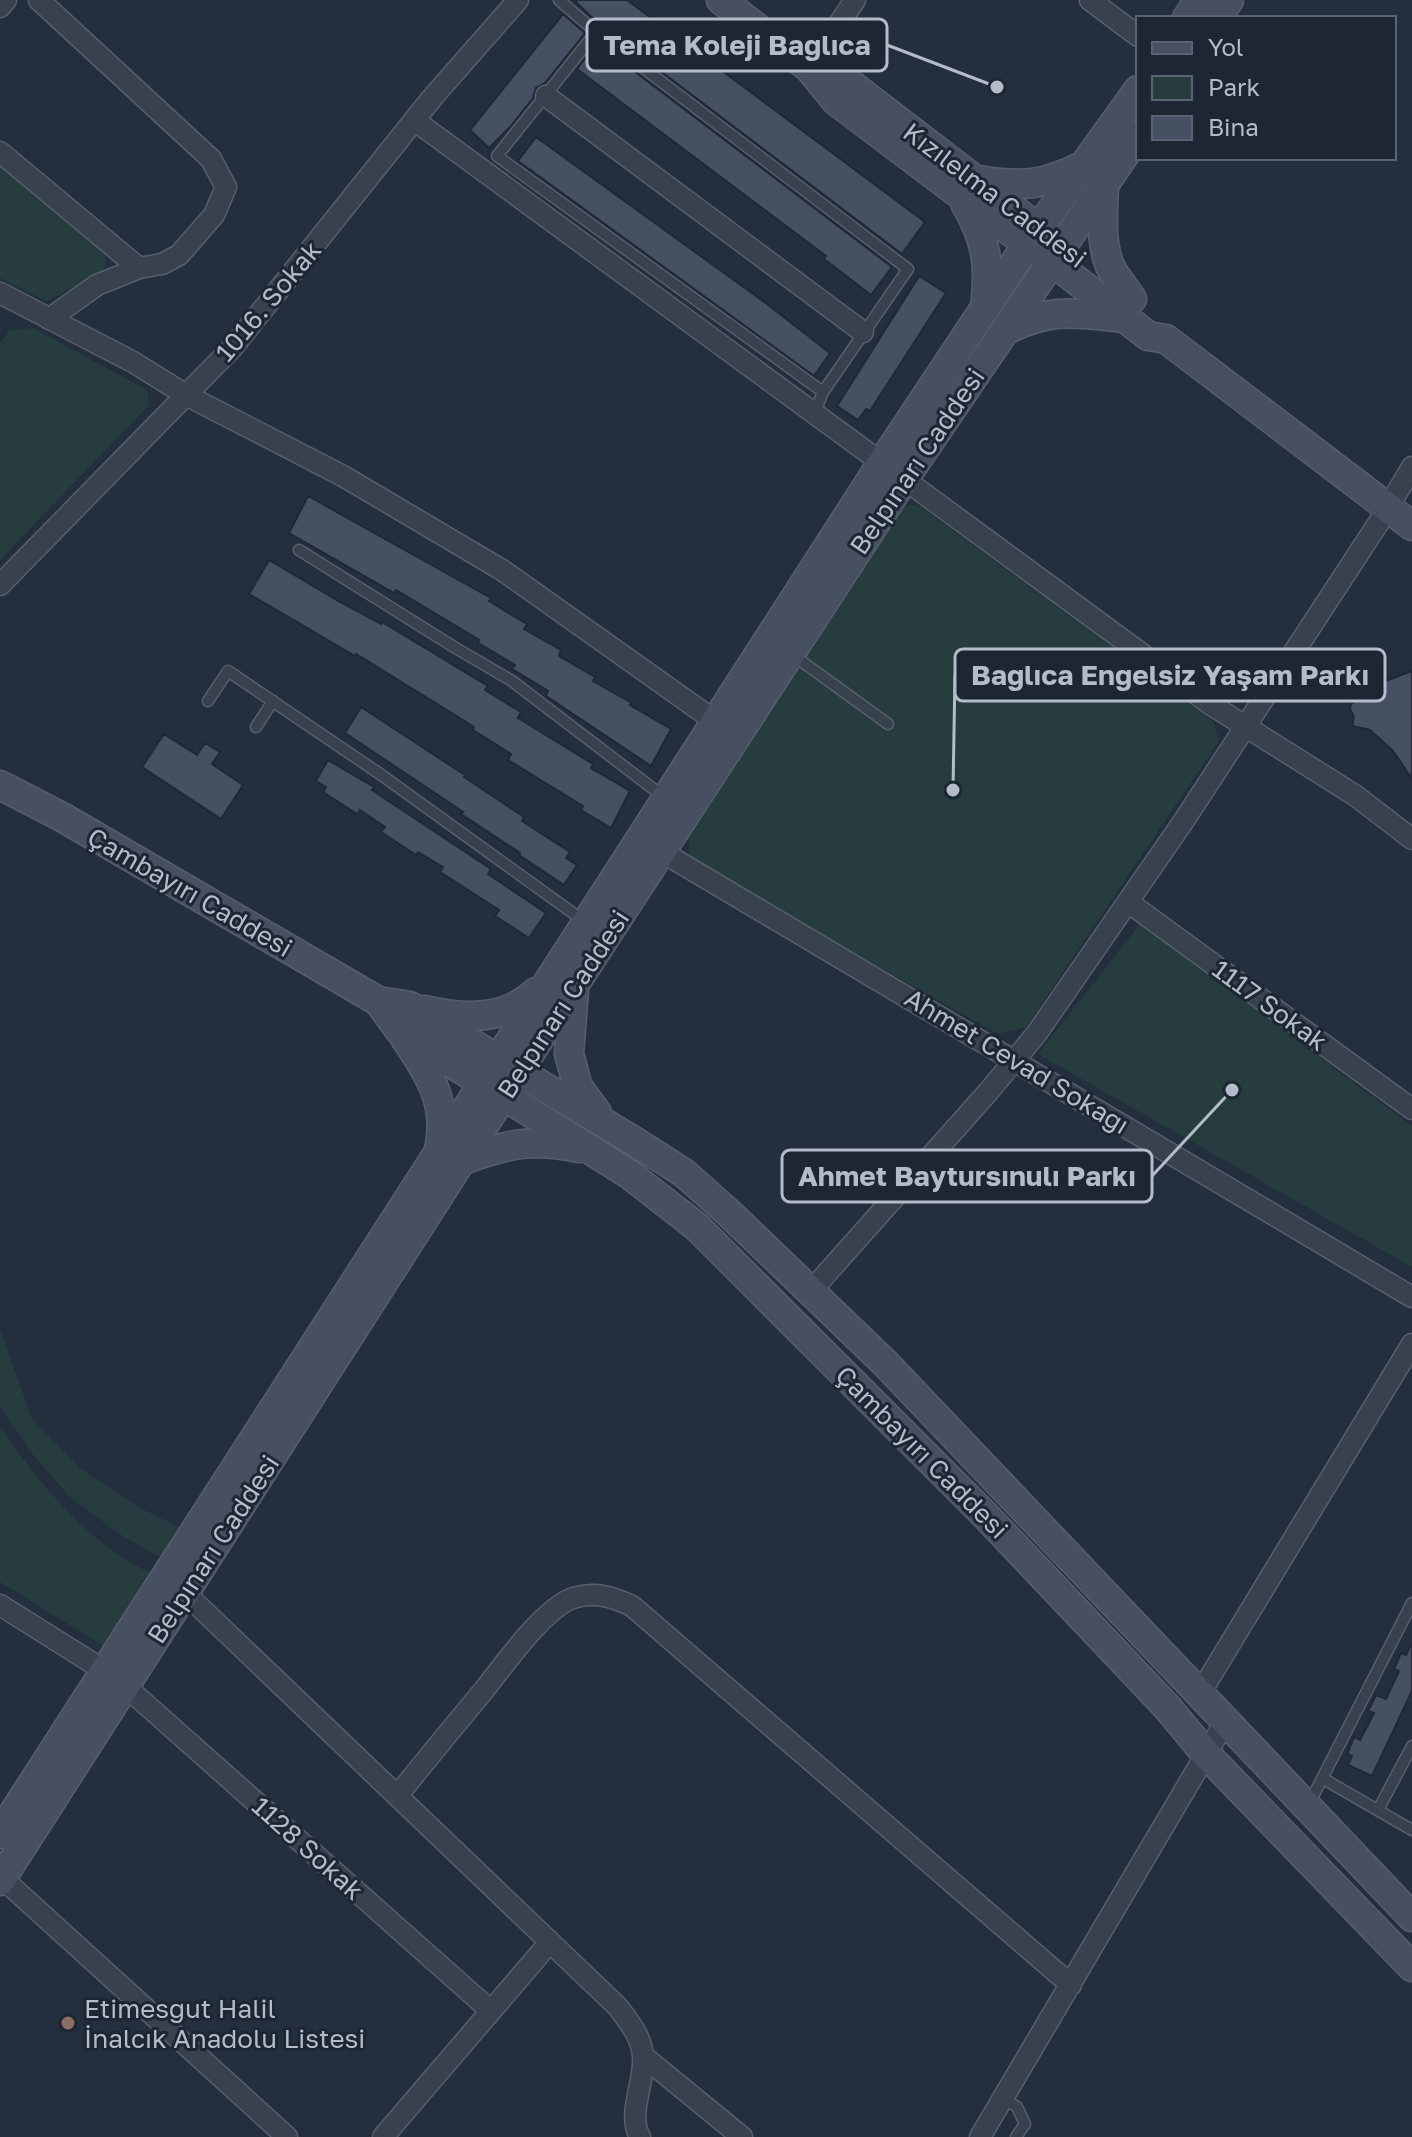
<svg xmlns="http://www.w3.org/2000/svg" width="1412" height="2137" font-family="'Golos Text',sans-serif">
	<rect width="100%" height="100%" fill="#242f3e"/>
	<path fill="#263c3f" d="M0 161 106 253 104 272 46 301 0 278Z
		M33 328 147 390 149 405 0 560V343L10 330Z
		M897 505H918L1214 722 1219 741 1026 1027 998 1034 689 860V839Z
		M1140 924 1412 1126V1267L1038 1054Z
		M0 1329 32 1419 82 1470 142 1509 179 1527 161 1558 118 1533 70 1497 34 1456 0 1406Z
		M0 1427C41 1485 86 1542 152 1574L105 1647 0 1582Z"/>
	<path fill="#455162" stroke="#1f2835" stroke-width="2" d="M574 0H627L925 222 902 254 601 26Z
		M563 14 585 33 545 83 536 88 533 98 510 127 489 148 470 130Z
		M597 43 892 267 871 295 824 259 826 256 577 69Z
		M536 137 767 304 830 353 814 376 518 161Z
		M919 276 946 293 870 411 866 409 858 420 837 406Z
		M308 496 491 598 489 601 527 624 524 629 561 650 559 656 595 677 593 681 632 703 630 705 671 729 651 766 546 696 548 691 512 669 515 665 478 643 479 640 396 590 394 593 289 533Z
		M269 560 340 602 381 624 382 622 488 686 485 690 521 712 518 718 593 764 591 768 630 791 611 828 581 810 583 806 508 760 511 754 473 730 474 727 356 654 355 656 249 594Z
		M1412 671V779L1393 751 1370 730 1352 726 1354 717 1350 709 1351 704 1356 700 1359 684 1370 687Z
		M361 707 465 775 464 777 524 817 522 821 570 852 566 858 577 865 564 885 519 855 520 853 461 814 463 812 345 733Z
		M164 734 197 755 205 743 220 752 212 764 243 785 221 819 142 767Z
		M328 760 374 787 372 790 491 869 488 874 546 913 529 938 495 916 499 910 440 872 443 867 418 852 416 855 381 832 385 827 360 810 357 814 323 792 326 787 316 781Z
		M1412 1642V1691L1372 1776 1348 1765 1352 1756 1347 1754 1354 1737 1360 1740 1374 1713 1368 1711 1376 1695 1386 1699 1399 1671 1394 1669 1401 1653 1406 1655Z"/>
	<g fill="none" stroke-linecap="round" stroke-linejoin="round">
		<g stroke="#565f6c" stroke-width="13">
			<path id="lane" d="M559 0 596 32
				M815 412 823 392 908 269 596 32 497 156 823 392
				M299 550 454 647 512 681 664 797
				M793 655 888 724
				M208 701 228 671 380 774 584 921
				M256 727 273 701
				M1322 1778 1412 1830
				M1308 1806 1412 1603
				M1378 1810 1412 1746
				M1003 2098 1017 2107 1025 2124 1016 2137"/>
		</g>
		<g stroke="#565f6c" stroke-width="23">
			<path id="street" d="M39 0 211 159 226 187 214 215 179 255 162 264 139 268 97 285 49 319
				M1090 0 1138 36
				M0 7 6 0
				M809 68 855 0
				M546 96 863 332
				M414 120 882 463
				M0 152 139 268
				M0 293 133 362 186 395 343 476 502 570 715 721
				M904 479 1210 704 1356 796 1412 839
				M0 585 232 348 432 98 518 0
				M662 852 1412 1297
				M1128 902 1412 1109
				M811 1291 989 1091 1037 1033 1183 822 1383 516 1412 467
				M185 1593 618 2007C629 2022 642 2037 643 2057 645 2082 627 2114 640 2137
				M0 1605 105 1671
				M124 1685 491 2011
				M1199 1695 1412 1344
				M398 1795C426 1760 455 1725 484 1690 504 1665 544 1608 573 1598 595 1591 613 1597 632 1606L1071 1985
				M2 1878 287 2137
				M643 2056 742 2137
				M383 2137 550 1942
				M980 2137 1225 1722"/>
		</g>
		<g stroke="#565f6c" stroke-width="31">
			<path id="secondary" d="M721 0 809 68 836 101 983 212 1053 262 1148 336 1166 339 1412 526
				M1187 18 1199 0
				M1217 18 1229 0
				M811 69 849 83 1047 235
				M978 180C1022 187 1044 186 1084 165
				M1104 187C1103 213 1100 241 1110 266 1115 277 1125 288 1132 299
				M965 203C987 240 990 265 985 307
				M1006 330C1053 307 1075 313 1125 318
				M0 785 62 817 378 1001 410 1006 634 1141 684 1173 731 1215 885 1363 1412 1917
				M574 990 569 1054 578 1087 597 1113
				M378 1001 400 1031 629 1174 697 1227 986 1516 1167 1707 1206 1754 1412 1967
				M425 1010C465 1019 505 1021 536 992
				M405 1038C430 1075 449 1104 439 1150
				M463 1160C508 1144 531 1138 579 1148
				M0 1834 882 463 1028 243 1138 90
				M0 1881 552 1019 904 479 1138 135"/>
		</g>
		<use href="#lane" stroke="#38414e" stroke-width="10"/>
		<use href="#street" stroke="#38414e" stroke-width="20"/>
		<use href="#secondary" stroke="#465061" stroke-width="28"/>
	</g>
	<circle fill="#8d6e63" stroke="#1d2633" stroke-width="3" cx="68" cy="2023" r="8"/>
	<g text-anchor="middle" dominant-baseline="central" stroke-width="6" stroke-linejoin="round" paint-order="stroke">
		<g font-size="26" fill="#b4bcc9" stroke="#1d2633">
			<text transform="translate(995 195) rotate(37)">Kızılelma Caddesi</text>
			<text transform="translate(268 301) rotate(-50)">1016. Sokak</text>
			<text transform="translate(917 461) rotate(-56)">Belpınarı Caddesi</text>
			<text transform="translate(190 892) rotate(30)">Çambayırı Caddesi</text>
			<text transform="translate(563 1004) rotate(-57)">Belpınarı Caddesi</text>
			<text transform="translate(1270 1005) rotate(36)">1117 Sokak</text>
			<text transform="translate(1017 1061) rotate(31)">Ahmet Cevad Sokağı</text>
			<text transform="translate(922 1452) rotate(45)">Çambayırı Caddesi</text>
			<text transform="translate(213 1549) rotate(-57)">Belpınarı Caddesi</text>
			<text transform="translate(308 1848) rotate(42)">1128 Sokak</text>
		</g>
		<g font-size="26" fill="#b4bcc9" stroke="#1d2633" text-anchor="start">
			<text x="84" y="2008">Etimesgut Halil<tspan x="84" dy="30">İnalcık Anadolu Listesi</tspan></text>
		</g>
	</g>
	<path fill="none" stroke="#b4bcc9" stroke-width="3" d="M997 87L887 45M953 790L955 675M1232 1090L1152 1176"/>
	<g fill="#b4bcc9" stroke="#1d2633" stroke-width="3">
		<circle cx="997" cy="87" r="8"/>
		<circle cx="953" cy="790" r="8"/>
		<circle cx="1232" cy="1090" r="8"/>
	</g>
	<g fill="#1d2633" stroke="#b4bcc9" stroke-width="3">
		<rect x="587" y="19" width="300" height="52" rx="8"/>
		<rect x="955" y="649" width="430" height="52" rx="8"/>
		<rect x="782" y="1150" width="370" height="52" rx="8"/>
	</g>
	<g font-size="28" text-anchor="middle" font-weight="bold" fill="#b4bcc9">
		<text x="737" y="55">Tema Koleji Bağlıca</text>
		<text x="1170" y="685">Bağlıca Engelsiz Yaşam Parkı</text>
		<text x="967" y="1186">Ahmet Baytursınulı Parkı</text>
	</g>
	<rect x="1136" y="16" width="260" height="144" fill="#1d2633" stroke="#59626f" stroke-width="2"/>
	<rect x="1152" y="42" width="40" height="12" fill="#465061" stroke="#59626f" stroke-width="2"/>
	<text x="1208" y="56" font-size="24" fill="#b4bcc9">Yol</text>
	<rect x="1152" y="76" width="40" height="24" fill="#263c3f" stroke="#59626f" stroke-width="2"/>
	<text x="1208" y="96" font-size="24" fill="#b4bcc9">Park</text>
	<rect x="1152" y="116" width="40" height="24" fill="#455162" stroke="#59626f" stroke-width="2"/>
	<text x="1208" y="136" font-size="24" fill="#b4bcc9">Bina</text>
</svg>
